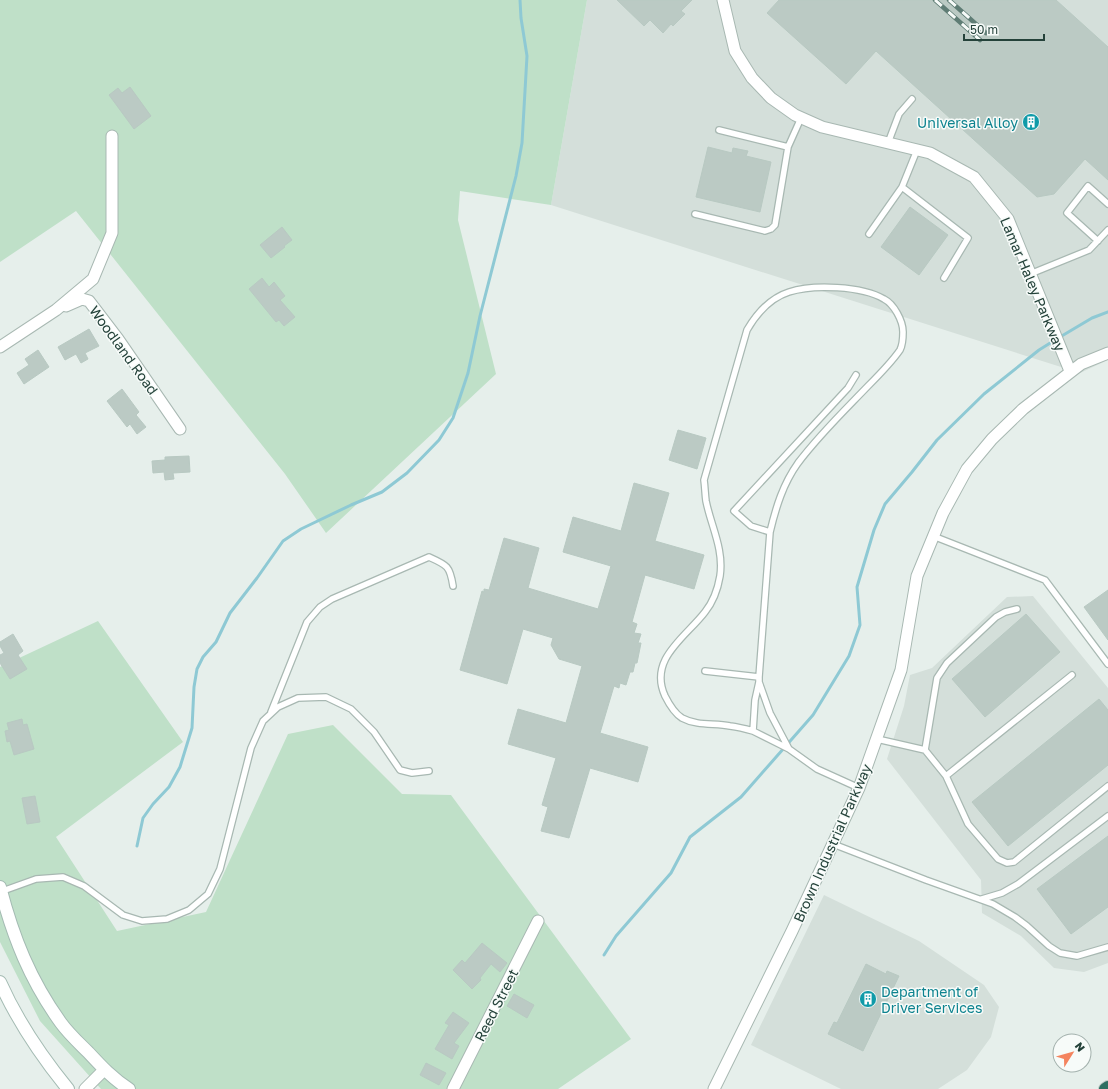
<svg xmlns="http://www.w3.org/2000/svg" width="1108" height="1089" font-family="'Golos Text',sans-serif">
	<rect width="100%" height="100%" fill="#e6efeb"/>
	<path fill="#d4dfda" d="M587 0H1108V360L1080 373 551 205Z
		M1033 596 1108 688V963L1084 972 1054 968 1021 936 982 913 981 880 887 759 904 706 910 675 932 668 1007 597Z
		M824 895 919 941 984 985 999 1007 991 1037 967 1070 938 1089H841L751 1045Z"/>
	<path fill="#bfe0c8" d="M0 0H587L551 205 460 191 458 220 496 374 326 533 285 474 76 211 0 262Z
		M98 621 183 742 56 837 117 931 206 912 288 734 333 725 402 794 451 795 631 1039 558 1089H101L40 1021 0 942V667Z"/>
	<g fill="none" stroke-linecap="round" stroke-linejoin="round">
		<path stroke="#8ec9d4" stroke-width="3" d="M1060 337 1092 318 1108 312
			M137 846 143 818 153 804 169 787 180 767 192 728 194 687 197 669 203 657 216 642 230 613 257 578 283 541 301 529 351 505 382 492 407 473 439 440 453 418 468 373 480 316 516 176 522 143 527 56 521 18 520 0
			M604 955 616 936 671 873 690 837 741 797 813 715 849 656 860 625 857 587 874 530 885 504 912 472 937 440 984 394 1039 350 1055 340"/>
	</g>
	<path fill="#bbcac4" stroke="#b8c9c2" d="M617 0H692L681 11 685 14 673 26 671 24 663 33 650 20 644 26Z
		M779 0H1056L1108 47V180L1085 159 1054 194 1037 197 876 51 846 84 767 13Z
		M130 87 151 116 134 129 109 95 118 88 122 93Z
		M708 147 732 153 733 148 748 151 746 156 771 162 760 212 696 197Z
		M910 207 948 235 919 275 881 247Z
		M282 227 292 240 284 246 285 247 271 258 260 245Z
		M262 278 269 287 274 282 285 296 280 300 295 317 284 326 279 320 276 322 249 289Z
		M89 329 99 346 85 353 88 359 81 363 76 354 65 360 58 347Z
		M38 350 49 367 24 384 17 373 29 365 25 359Z
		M122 389 139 412 136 415 146 427 137 434 130 424 127 427 107 401Z
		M678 430 706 438 697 469 669 460Z
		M189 456 190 472 173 473 174 479 165 480 164 472 153 473 152 461 165 460V457Z
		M634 483 669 493 655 541 704 555 694 589 645 575 632 622 637 624 634 633 641 634 638 643H641L637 663H635L633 672H630L626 685 620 683 619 688 614 686 600 733 648 747 638 782 590 768 569 838 541 831 548 807 542 805 556 758 508 744 518 709 566 723 582 666 559 659 551 645 553 638 523 629 507 684 460 670 482 591 484 592V589L489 590 504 538 539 548 528 588 598 609 611 566 563 552 573 517 621 531Z
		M1108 590V640L1084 607Z
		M1026 614 1060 652 985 717 952 679Z
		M13 634 23 651 18 655 27 669 10 679 0 663V655L4 653 0 646V642Z
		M1099 699 1108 710V765L1008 846 972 802Z
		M22 719 23 725 27 724 34 749 14 755 10 741 7 742 5 731 9 730 7 723Z
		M35 796 40 822 27 824 22 798Z
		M1108 836V907L1071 934 1037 889Z
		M482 943 507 963 500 972 491 964 480 978 481 980 472 989 453 970 462 960 465 963Z
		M866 964 886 974 887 971 899 976 863 1051 828 1034 834 1022 837 1023Z
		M514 994 534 1005 527 1018 507 1006Z
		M453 1012 469 1023 454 1043 459 1046 452 1059 435 1049 449 1025 445 1023Z
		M426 1063 446 1073 439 1085 420 1075Z"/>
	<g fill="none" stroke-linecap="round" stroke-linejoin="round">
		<g stroke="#a8b8b2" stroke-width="8">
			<path id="lane" d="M719 130 788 147
				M888 143 899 114 912 99
				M902 187 968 238 944 278
				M695 214 765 231 771 229 775 225 788 147 801 118
				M869 234 902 187 917 150
				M1098 241 1067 213 1088 186 1108 204
				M1030 274 1089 250 1108 230
				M933 536 1045 580 1108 664
				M705 671 759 677V682L770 713 789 749 753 731 755 700 759 682
				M759 677 770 532 751 526 734 511 848 388 856 375
				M271 712 307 622 320 607 332 599 429 557C447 565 450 566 453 586
				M753 731C746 729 738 727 730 726 714 723 697 726 682 718 674 713 669 704 665 696 648 659 686 637 705 612 713 602 718 588 720 576 724 549 711 526 706 501 705 494 705 487 704 480L747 330C757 313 770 298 789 292 813 284 862 286 884 299 894 304 903 321 903 332 903 337 902 346 900 350 891 363 879 375 868 386 844 411 819 435 798 463 783 484 776 507 770 532
				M877 739 925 750 937 678 947 663 996 617 1005 612 1017 609
				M789 749 817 769 859 788
				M925 750 946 776 968 824 998 859 1007 863 1014 862 1108 786
				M946 776 1072 675
				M833 844 926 880 993 904 1015 917 1027 926 1049 946 1060 953 1077 956 1108 947
				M0 892 36 879 63 877 84 886 123 915 142 921 167 919 189 910 208 894 220 869 251 748 263 721 278 707 298 698 326 697 351 709 374 732 400 770 412 773 429 771
				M982 899 1002 893 1018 884 1108 816"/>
		</g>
		<g stroke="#a8b8b2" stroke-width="13">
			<path id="street" d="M723 0 735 51 752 78 771 98 795 115 822 127 930 153 974 177 1008 219 1070 371
				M66 306 82 299 89 301 118 339 180 429
				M0 347 56 310 93 279 112 233V136
				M85 1089 104 1070
				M453 1089 538 921
				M714 1089 792 931 859 788 901 670 917 576 943 513 967 469 992 439 1023 409 1081 364 1108 353"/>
		</g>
		<g stroke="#a4bbb3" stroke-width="14">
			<path id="secondary" d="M0 887C13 937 30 980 61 1023 69 1034 79 1043 88 1052 101 1066 113 1079 129 1089
				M0 982C17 1020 41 1056 68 1089"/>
		</g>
		<g stroke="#c2cac8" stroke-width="14">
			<path id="highway" d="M1105 1089 1108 1087"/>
		</g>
		<use href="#lane" stroke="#fff" stroke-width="5.5"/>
		<use href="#street" stroke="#fff" stroke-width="11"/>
		<use href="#secondary" stroke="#fff" stroke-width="12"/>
		<use href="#highway" stroke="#2f6f62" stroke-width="12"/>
		<g stroke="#5f7d75" stroke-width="4.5">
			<path id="rail" d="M935 0 980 40
				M949 0 986 33"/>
		</g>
		<use href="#rail" stroke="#f7fbf9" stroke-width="3" stroke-dasharray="9" stroke-linecap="butt"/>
	</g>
	<defs>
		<g id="building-disc" transform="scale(0.9)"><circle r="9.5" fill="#0f9aa8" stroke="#f7fbf9"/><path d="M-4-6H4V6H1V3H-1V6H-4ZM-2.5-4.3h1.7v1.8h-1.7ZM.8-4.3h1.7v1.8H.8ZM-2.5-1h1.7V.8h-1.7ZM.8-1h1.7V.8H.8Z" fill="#fff"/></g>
	</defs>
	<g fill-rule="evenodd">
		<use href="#building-disc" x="1031" y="122"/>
		<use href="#building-disc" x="868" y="999"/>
	</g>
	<g text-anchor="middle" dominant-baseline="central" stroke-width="3" stroke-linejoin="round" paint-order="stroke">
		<g font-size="14" fill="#0d838f" stroke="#f7fbf9" text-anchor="end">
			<text x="1018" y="122">Universal Alloy</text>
			<text x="881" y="991" text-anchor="start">Department of<tspan x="881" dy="16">Driver Services</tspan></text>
		</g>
		<g font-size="14" fill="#24423a" stroke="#f7fbf9">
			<text transform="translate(1033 284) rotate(67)">Lamar Haley Parkway</text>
			<text transform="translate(124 350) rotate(54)">Woodland Road</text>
			<text transform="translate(832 843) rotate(-66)">Brown Industrial Parkway</text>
			<text transform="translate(496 1005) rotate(-63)">Reed Street</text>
		</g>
	</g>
	<g transform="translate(1072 1053) rotate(53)"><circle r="19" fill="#f7fbf9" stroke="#a3b1ad"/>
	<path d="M0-3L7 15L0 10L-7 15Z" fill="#f4845f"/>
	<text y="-6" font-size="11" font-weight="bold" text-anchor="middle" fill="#24423a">N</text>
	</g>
	<path d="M964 34v6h80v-6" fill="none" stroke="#24423a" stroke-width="2"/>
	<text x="970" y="34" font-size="12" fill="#24423a" stroke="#f7fbf9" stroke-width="3" paint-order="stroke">50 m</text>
</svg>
